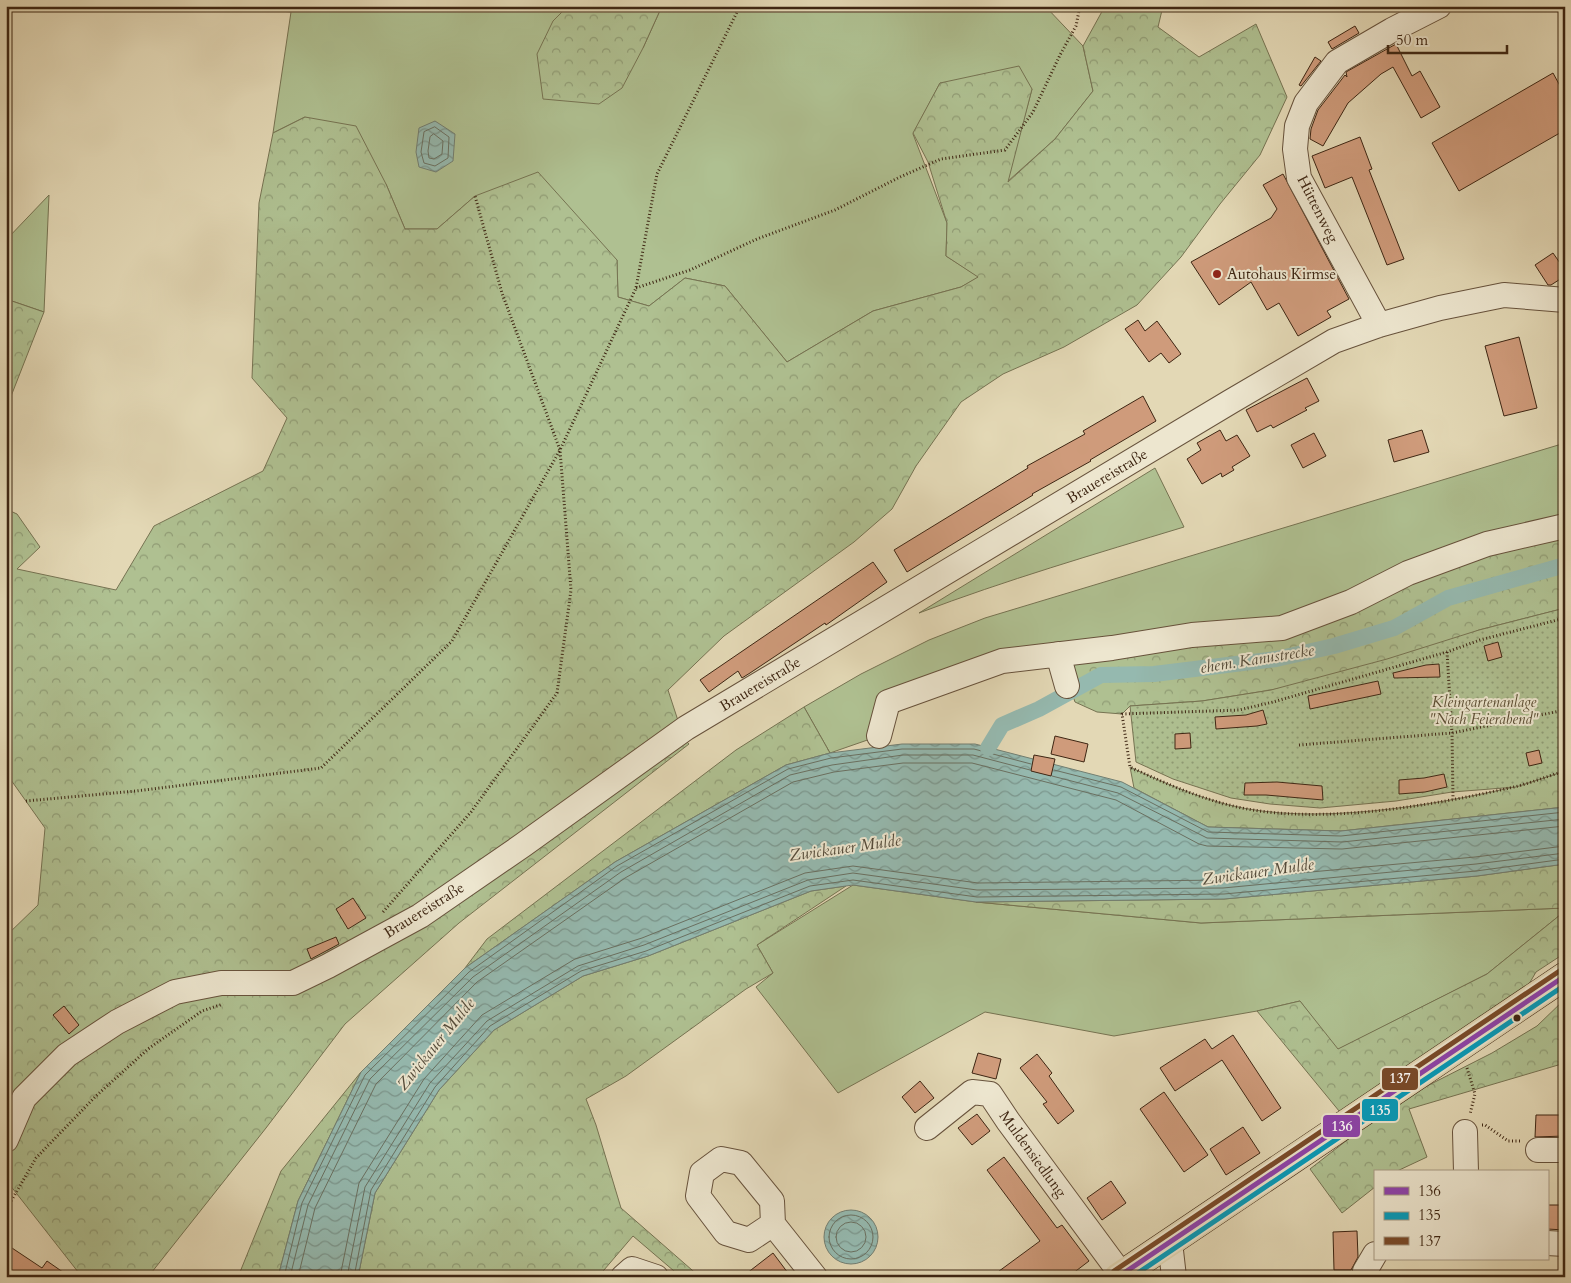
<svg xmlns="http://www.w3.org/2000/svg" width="1571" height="1283" font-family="Cardo,serif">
	<defs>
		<pattern id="forest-crowns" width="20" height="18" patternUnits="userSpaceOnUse" patternTransform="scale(1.25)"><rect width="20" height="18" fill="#afc091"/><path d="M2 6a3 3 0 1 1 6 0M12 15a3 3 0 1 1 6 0" fill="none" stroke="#909c75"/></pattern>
		<pattern id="garden-dots" width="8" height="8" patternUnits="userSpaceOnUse" patternTransform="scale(1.25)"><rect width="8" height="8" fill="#afc091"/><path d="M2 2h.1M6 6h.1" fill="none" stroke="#909c75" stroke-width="1.8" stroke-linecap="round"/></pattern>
		<pattern id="water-waves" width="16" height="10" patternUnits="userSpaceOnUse" patternTransform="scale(1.25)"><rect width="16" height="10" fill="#95b9af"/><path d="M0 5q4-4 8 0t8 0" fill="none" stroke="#7b968d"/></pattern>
	</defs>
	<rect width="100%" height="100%" fill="#e3d8b5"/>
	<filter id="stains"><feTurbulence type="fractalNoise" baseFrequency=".004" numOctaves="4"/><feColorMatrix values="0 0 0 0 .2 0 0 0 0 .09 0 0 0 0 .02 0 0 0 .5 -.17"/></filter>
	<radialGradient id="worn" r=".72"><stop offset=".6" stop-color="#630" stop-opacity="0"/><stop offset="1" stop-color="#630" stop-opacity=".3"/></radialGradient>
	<path fill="#afc091" stroke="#767352" d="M226 6H568L553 21 643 48 662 6H1045L1083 46 1093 91 1055 139 1007 182 1032 89 940 83 913 134 947 223 946 256 979 277 961 287 873 311 787 362 725 286 685 278 649 306 618 297 617 260 475 196 437 229H405L386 184 305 117 273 133 291 12Z
		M49 195 44 312 6 299V240Z
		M1565 443V526L1282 628 1002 661 888 702 879 736 830 753 804 707 861 674 929 640 985 618Z
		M1155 468 1184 527C1095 554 1006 580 919 613Z
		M853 885 976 902 1201 923 1565 908V911L1487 974 1337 1050 1300 1001 1257 1011 1114 1036 985 1012 838 1093 756 987 773 973 757 945Z"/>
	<path fill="url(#forest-crowns)" stroke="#767352" d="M568 6H662L643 48 622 88 599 104 543 99 537 54 553 21Z
		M1105 6H1163L1158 27 1199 57 1256 24 1287 97 1260 155 1220 204 1181 257 1137 305 1064 347 1003 374 961 402 916 466 892 509 854 542 724 636 668 690 684 739 689 744 459 923 345 1024 266 1128 148 1277H82L6 1180V936L38 905 45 828 6 773V509L17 514 40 547 17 569 116 590 154 526 263 471 287 418 252 378 259 203 273 133 305 117 356 126 386 184 405 229H437L475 196 538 172 617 260 618 297 649 306 685 278 725 286 787 362 873 311 961 287 978 277 946 256 947 223 928 162 913 133 940 83 1019 66 1032 89 1008 182 1055 139 1093 91 1083 46Z
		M6 299 44 312 6 409Z
		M1565 526V608L1479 630 1388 668 1271 690 1202 701 1130 706 1122 714 1097 712 1075 702 1058 654 1282 628Z
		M804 707 830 753 786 765 615 862 465 968 487 939 736 750Z
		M1130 767C1162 782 1194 796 1229 805 1313 826 1430 806 1514 787 1531 783 1548 776 1565 771V807L1341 831 1208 827 1134 788Z
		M1565 864V908L1201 923 976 902 1224 899 1477 876Z
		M846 886 757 945 773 973 746 989 626 1076 586 1099 596 1125 621 1208 700 1277H681L633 1236 598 1277H358L375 1193 439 1090 494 1030 583 976 648 956 811 891Z
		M1565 911V953L1536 972 1522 996 1344 1117 1257 1011 1300 1001 1338 1049 1487 974Z
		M1565 999V1063L1409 1109 1427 1157 1395 1172H1375V1187L1342 1213 1310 1169 1351 1137 1427 1086 1492 1053 1537 1026Z
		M361 1072 298 1201 278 1277H238L281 1171Z"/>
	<path fill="url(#garden-dots)" stroke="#767352" d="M1565 608V771L1516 787 1452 792 1396 801 1320 808 1270 804 1231 798 1173 779 1136 762 1130 706 1202 701 1271 690 1387 659 1479 630Z"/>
	<path fill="url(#water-waves)" stroke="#727e71" d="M435 121 455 134 453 161 436 172 419 167 416 152 419 128Z
		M902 744H975L1122 782 1208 827 1341 831 1565 807V864L1477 876 1224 899 976 902 853 885 811 891 648 956 583 976 494 1030 439 1090 375 1193 358 1277H278L298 1201 361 1072 465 968 615 862 786 765 830 753Z
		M824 1237a27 27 0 1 1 54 0a27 27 0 1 1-54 0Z"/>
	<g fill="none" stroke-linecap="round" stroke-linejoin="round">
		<path stroke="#6a7061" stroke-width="1" d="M435 127 449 137 448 158 435 166 424 163 421 152 424 132Z
			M434 134 443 141 442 154 434 159 429 158 428 151 430 137Z
			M1054 770 1121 787 1208 832 1341 836 1565 812
			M1052 776 1118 793 1207 838 1342 842 1565 819
			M829 1237a22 22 0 1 1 44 0a22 22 0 1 1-44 0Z
			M836 1237a15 15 0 1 1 30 0a15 15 0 1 1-30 0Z
			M284 1277 302 1203 365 1075 469 972 617 866 788 769 831 758 902 749H974L1031 764
			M290 1277 308 1205 370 1079 473 977 621 872 790 775 832 765 903 755H973L1030 770
			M298 1277 315 1208 376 1084 477 982 625 878 793 782 834 772 903 763H972L1116 800 1199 844 1207 846 1342 849 1565 826
			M340 1277 359 1183 424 1079 482 1015 575 959 642 938 805 873 853 866 978 883 1223 880 1475 857 1565 846
			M347 1277 365 1187 430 1083 487 1021 578 966 644 945 808 880 853 873 977 890 1223 888 1476 864 1565 853
			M354 1277 371 1190 435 1087 490 1026 581 971 646 951 810 886 853 880 977 897 1224 894 1476 871 1565 859"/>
		<path stroke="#95b9af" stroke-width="16" d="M988 748 1002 725 1039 709 1101 675 1154 674 1276 659 1334 646 1394 628 1448 598 1565 565"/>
	</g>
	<path fill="#cf9b7b" stroke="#3e2613" d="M1355 26 1359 33 1332 49 1328 42Z
		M1396 44 1412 76 1420 71 1440 107 1421 118 1393 67 1381 74 1348 103 1323 146 1310 139 1311 129 1318 110 1345 75 1347 77 1346 72Z
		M1315 57 1321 61 1301 86 1299 85Z
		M1553 73 1565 95V130L1459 191 1432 143Z
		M1360 137 1372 169 1369 170 1404 259 1387 265 1352 177 1325 188 1312 156Z
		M1283 174 1349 299 1327 311 1331 317 1298 336 1279 303 1267 310 1251 282 1219 305 1191 262 1271 218 1277 209 1263 185Z
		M1553 253 1560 263 1565 260V276L1551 285H1548L1535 265Z
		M1138 320 1145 331 1157 321 1181 354 1169 363 1161 353 1149 362 1125 329Z
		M1519 337 1537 408 1504 416 1485 346Z
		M1307 378 1319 401 1305 408 1307 410 1303 412 1273 428 1271 425 1257 432 1246 410Z
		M1143 396 1156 421 1090 460 1091 461 1032 494 1033 495 907 572 894 550 1028 468 1027 466 1085 434 1083 431Z
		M1220 430 1226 441 1237 435 1250 456 1232 467 1234 470 1222 477 1221 473 1202 484 1187 459 1201 450 1197 443Z
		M1422 430 1429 452 1394 462 1388 440Z
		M1314 433 1326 456 1303 468 1291 445Z
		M873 562 887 582 826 625 825 623 750 673 742 678 738 671 709 692 700 680Z
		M1498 642 1502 657 1488 661 1484 646Z
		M1439 664 1440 677 1394 678 1393 673 1426 665Z
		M1378 681 1381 694 1310 709 1308 696Z
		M1263 710 1267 724 1257 726 1216 729 1215 717 1246 715Z
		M1190 733 1191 748 1175 749V734Z
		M1055 736 1088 744 1084 762 1051 754Z
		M1539 750 1542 763 1529 766 1526 753Z
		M1034 755 1055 759 1051 776 1031 771Z
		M1444 774 1447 787 1425 792 1399 794V780L1424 778Z
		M1277 782 1322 786 1323 800 1266 795H1244L1245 783Z
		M353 898 366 918 348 929 336 909Z
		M336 937 339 944 311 959 307 949Z
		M64 1006 79 1025 69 1034 53 1015Z
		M1233 1035 1281 1108 1262 1121 1222 1060 1175 1091 1160 1068 1205 1039 1212 1049Z
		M978 1053 1001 1059 996 1079 972 1073Z
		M1037 1054 1052 1073 1049 1076 1074 1111 1058 1124 1043 1104 1047 1102 1020 1068Z
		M920 1081 934 1098 915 1113 902 1097Z
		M1164 1092 1208 1155 1184 1172 1140 1109Z
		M977 1114 990 1131 972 1145 958 1128Z
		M1536 1115H1565V1136L1535 1137Z
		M1243 1127 1260 1153 1226 1175 1210 1149Z
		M1004 1157 1057 1228 1062 1225 1089 1261 1068 1277H991L1040 1241 987 1170Z
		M1111 1181 1126 1203 1102 1220 1087 1198Z
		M1547 1205H1565V1230L1547 1229Z
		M1357 1231 1358 1257 1351 1270H1334L1333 1232Z
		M6 1244 42 1268 47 1261 70 1277H16L6 1270Z
		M773 1253 791 1277H742Z"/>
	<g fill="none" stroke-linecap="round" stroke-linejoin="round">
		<g stroke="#67523c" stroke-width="26">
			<path id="minor" d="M1379 325 1299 178 1295 149 1297 126 1306 103 1337 62 1392 30 1439 6
				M1058 654 1067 686
				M879 736 888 702 1002 661 1112 648 1192 635 1282 628 1351 602 1408 573 1487 544 1565 526
				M927 1128 972 1092 990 1094 1008 1121 1121 1274
				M1465 1132 1466 1172
				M6 1140 24 1098 67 1055 117 1022 175 992 221 983H293L328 966 420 916 523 845 686 728 1230 402 1334 341 1379 325 1440 308 1504 295 1565 300
				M1538 1150H1565
				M773 1224 749 1240 726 1233 698 1196 702 1173 721 1159 741 1163 772 1201 773 1224 815 1277
				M1170 1242 1174 1277
				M1547 1243 1565 1244
				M623 1277 632 1269 656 1277
				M1364 1277 1365 1271 1375 1254"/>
		</g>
		<g stroke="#3e2613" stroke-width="29">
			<path id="major" d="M1118 1277 1565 976"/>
		</g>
		<path stroke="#3e2613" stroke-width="3" stroke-dasharray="1 2.5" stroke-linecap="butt" d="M636 288 690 270 757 239 835 210 900 177 941 159 1005 150 1033 112 1060 55 1076 26 1080 6
			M1565 618 1480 640 1447 652 1273 702 1239 710 1122 714 1130 767C1162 782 1194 796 1229 805 1313 827 1430 806 1514 787 1531 783 1548 776 1565 771
			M1447 652 1452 733 1453 799
			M1299 745 1452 733 1565 710
			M26 801 136 791 321 768 452 641 560 450 636 288 657 174 740 6
			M383 912 471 812 557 693 571 590 560 450 502 293 475 196
			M1467 1068 1475 1094 1470 1114
			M1482 1125H1485L1508 1141H1521
			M6 1210 36 1158 96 1096 148 1049 202 1011 223 1004"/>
		<use href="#minor" stroke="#ede6cf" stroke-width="24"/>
		<use href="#major" stroke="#e3d8b5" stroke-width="28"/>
		<g stroke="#ede6cf" stroke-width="9">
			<path id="bus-1" d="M1118 1277 1565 976"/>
		</g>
		<g stroke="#ede6cf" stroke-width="9">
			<path id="bus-2" d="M1132 1277 1565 985"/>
		</g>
		<g stroke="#ede6cf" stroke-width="9">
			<path id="bus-3" d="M1114 1271 1561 970"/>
		</g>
		<use href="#bus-1" stroke="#8e44ad" stroke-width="5"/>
		<use href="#bus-2" stroke="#069cbb" stroke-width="5"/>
		<use href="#bus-3" stroke="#7a4b2a" stroke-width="5"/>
	</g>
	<circle fill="#8f2418" stroke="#ede6cf" stroke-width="2" cx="1217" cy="274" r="5"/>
	<circle fill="#3e2613" stroke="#ede6cf" stroke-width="2" cx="1517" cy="1018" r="4.5"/>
	<g text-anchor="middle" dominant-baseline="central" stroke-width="4" stroke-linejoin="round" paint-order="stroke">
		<g font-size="15" fill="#3e2613" stroke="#ede6cf">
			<text transform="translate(1318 209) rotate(63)">Hüttenweg</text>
			<text transform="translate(1107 476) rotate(-31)">Brauereistraße</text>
			<text transform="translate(760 684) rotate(-31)">Brauereistraße</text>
			<text transform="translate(424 910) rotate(-32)">Brauereistraße</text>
			<text transform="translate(1033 1154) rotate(54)">Muldensiedlung</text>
		</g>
		<g font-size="15" fill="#3e2613" stroke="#ede6cf" text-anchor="start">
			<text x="1227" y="274">Autohaus Kirmse</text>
		</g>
		<g font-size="15" font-style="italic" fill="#5a4c32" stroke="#ede6cf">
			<text x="1484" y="702">Kleingartenanlage<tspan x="1484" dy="17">"Nach Feierabend"</tspan></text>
		</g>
		<g font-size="16" font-style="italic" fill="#544b3a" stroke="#ede6cf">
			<text transform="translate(1257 659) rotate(-9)">ehem. Kanustrecke</text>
			<text transform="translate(845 848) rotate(-8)">Zwickauer Mulde</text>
			<text transform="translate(1258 872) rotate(-8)">Zwickauer Mulde</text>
			<text transform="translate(436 1044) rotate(-51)">Zwickauer Mulde</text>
		</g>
	</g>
	<g stroke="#ede6cf" stroke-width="2">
		<rect x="1381" y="1067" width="38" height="24" rx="5" fill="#7a4b2a"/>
		<rect x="1361" y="1098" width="38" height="24" rx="5" fill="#069cbb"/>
		<rect x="1322" y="1114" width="39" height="24" rx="5" fill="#8e44ad"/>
	</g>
	<g font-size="14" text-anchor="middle" font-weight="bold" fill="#fff">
		<text x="1400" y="1083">137</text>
		<text x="1380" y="1115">135</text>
		<text x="1342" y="1131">136</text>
	</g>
	<rect width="1571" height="1283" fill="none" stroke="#e3d8b5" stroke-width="25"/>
	<rect x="8" y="8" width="1556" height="1268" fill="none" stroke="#3e2613" stroke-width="2.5"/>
	<rect x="12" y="12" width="1546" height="1258" fill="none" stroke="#3e2613"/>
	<rect x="1374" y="1170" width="175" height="90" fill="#ede6cf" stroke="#a79984"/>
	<rect x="1384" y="1187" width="25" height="8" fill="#8e44ad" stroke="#a79984"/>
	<text x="1418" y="1196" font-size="15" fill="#3e2613">136</text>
	<rect x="1384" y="1212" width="25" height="8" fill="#069cbb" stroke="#a79984"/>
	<text x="1418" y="1220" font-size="15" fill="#3e2613">135</text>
	<rect x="1384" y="1237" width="25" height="8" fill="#7a4b2a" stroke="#a79984"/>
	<text x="1418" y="1246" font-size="15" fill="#3e2613">137</text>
	<path d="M1388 45v8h119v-8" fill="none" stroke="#3e2613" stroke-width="2.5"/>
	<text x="1396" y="45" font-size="15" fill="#3e2613" stroke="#ede6cf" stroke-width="4" paint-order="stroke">50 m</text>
	<rect width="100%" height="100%" filter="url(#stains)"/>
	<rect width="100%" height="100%" fill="url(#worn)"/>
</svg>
